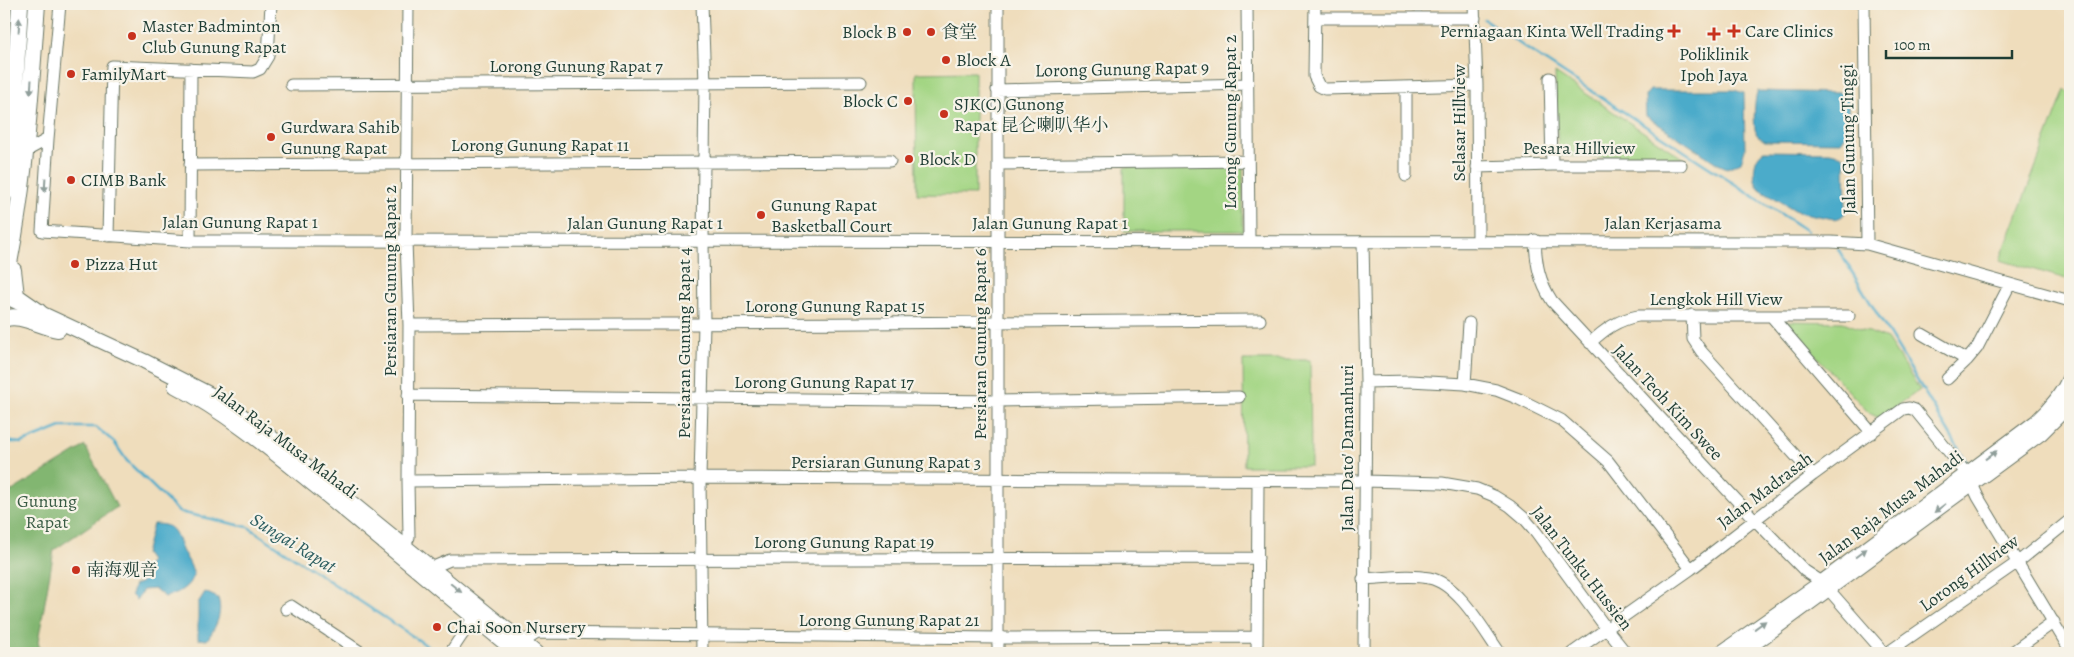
<svg xmlns="http://www.w3.org/2000/svg" width="2074" height="657" font-family="Alegreya,'Noto Serif SC',serif">
	<rect width="100%" height="100%" fill="#f7f3e8"/>
	<filter id="ink" filterUnits="userSpaceOnUse"><feTurbulence type="fractalNoise" baseFrequency=".02" numOctaves="2"/><feDisplacementMap in="SourceGraphic" scale="10" xChannelSelector="R" yChannelSelector="G"/><feConvolveMatrix kernelMatrix="1 2 1 2 8 2 1 2 1" color-interpolation-filters="sRGB"/></filter>
	<filter id="wash" filterUnits="userSpaceOnUse"><feTurbulence type="fractalNoise" baseFrequency=".0096" numOctaves="4" result="noise"/><feDisplacementMap in="SourceGraphic" scale="20" xChannelSelector="R" yChannelSelector="G"/><feGaussianBlur stdDeviation="1.12" result="paint"/><feColorMatrix in="noise" values="0 0 0 0 0 0 0 0 0 0 0 0 0 0 0 0 0 1.4 0 .05"/><feComposite in="paint" operator="in"/></filter>
	<g filter="url(#wash)">
		<rect width="100%" height="100%" fill="#efddbc"/>
		<path fill="#a3d583" stroke="#61895c" d="M975 72V195L917 194 916 73Z
			M1555 73 1684 159 1558 156Z
			M2065 90 2070 93V280L2000 260Z
			M1124 167H1243V231H1124Z
			M1784 321 1843 322 1887 339 1920 390 1879 418 1869 413Z
			M1243 360H1310L1311 466H1244Z"/>
		<path fill="#82b671" stroke="#507a52" d="M85 446 117 507 54 550 38 642 41 653H4V488L12 491Z"/>
		<path fill="#4babca" stroke="#35747f" d="M1650 90H1734L1744 93 1745 150 1741 162 1727 168 1718 164 1646 116 1645 96Z
			M1758 91 1841 93 1846 95 1848 98C1848 113 1851 131 1841 142L1765 141C1762 139 1758 137 1756 133 1753 125 1754 98 1758 91Z
			M1764 151 1830 152 1842 155 1845 160 1846 210C1844 216 1841 218 1834 219L1798 212 1760 189C1751 181 1753 155 1764 151Z
			M153 524C176 524 175 532 182 550 183 553 185 554 186 557 190 563 192 569 194 575 188 588 179 593 165 597L155 589 143 590 136 600 131 595 134 585 142 582 150 561 145 554Z
			M205 592 218 598C223 614 216 627 207 640L198 639V603Z"/>
		<g fill="none" stroke-linecap="round" stroke-linejoin="round">
			<path stroke="#4babca" stroke-width="2.5" d="M1484 19 1536 55 1807 231
				M1838 249 1966 461
				M4 441 21 443 61 427H96L114 442 127 461 179 512 248 527 438 653"/>
		</g>
	</g>
	<g filter="url(#ink)">
		<g fill="none" stroke-linecap="round" stroke-linejoin="round">
			<g stroke="#687564" stroke-width="13">
				<path id="minor" d="M60 4 48 139 42 231 190 241 1831 242 1867 244 2070 301
					M998 4V653
					M1247 4 1249 241
					M1315 4 1314 76 1319 86 1325 89 1477 85
					M1474 4 1477 85 1478 241
					M1864 4 1867 244
					M1315 18H1475
					M1550 78 1552 165
					M291 85 861 82
					M997 90 1248 84
					M26 151 48 139
					M998 164 1248 161
					M190 165 890 161
					M1477 167 1552 165H1681
					M1406 176V87
					M108 236 112 66 253 72 260 69 268 56 271 4
					M1535 240C1536 264 1539 281 1552 301L1754 519 1805 571 1822 582 1880 648 1882 653
					M190 241 191 69
					M1363 243 1366 382 1364 653
					M1692 315 1693 339 1701 351 1813 475
					M1772 317 1872 433
					M409 325C693 323 976 324 1260 320
					M1922 334 1967 360
					M1590 343C1605 329 1618 320 1638 316H1849
					M1947 379 1967 360 1977 348 2010 284
					M1366 382 1410 381 1465 384 1496 390 1519 399 1561 420 1608 461 1691 569
					M1465 384 1469 323
					M408 395 998 401 1239 397
					M408 481 700 478 1364 481 1442 483 1477 489 1494 496 1510 506 1524 518 1536 532 1606 628 1626 653
					M1972 484 1978 497 2070 650
					M401 553 409 537 408 481 409 325 406 241 408 4
					M431 568 450 560 1258 558
					M1363 579C1385 578 1408 574 1429 578 1458 583 1484 631 1500 653
					M286 609 291 606 362 653
					M523 642 537 633 999 638 1257 637
					M450 653 478 611
					M702 653 700 478 704 323 703 240 705 83 702 4
					M1257 653 1258 481
					M1572 653 1691 569 1813 475 1903 409 1909 408 1915 410 1966 473
					M1887 653 2018 562 2070 520
					M2011 653 2054 622"/>
			</g>
			<g stroke="#687564" stroke-width="16">
				<path id="major" d="M4 296 144 361 221 400 272 438 536 653
					M175 386C225 412 266 446 309 481 379 537 447 597 517 653
					M1721 653 1822 582 2036 422C2050 409 2062 395 2070 377
					M1741 653 2041 433 2059 415 2070 398"/>
			</g>
			<g stroke="#687564" stroke-width="18">
				<path id="highway" d="M4 195 12 133 20 4
					M13 270 16 296 39 312
					M4 287C25 194 30 99 37 4
					M4 319C19 312 41 327 58 329"/>
			</g>
			<use href="#minor" stroke="#fff" stroke-width="11"/>
			<use href="#major" stroke="#fff" stroke-width="14"/>
			<use href="#highway" stroke="#fff" stroke-width="16"/>
		</g>
		<defs><path id="oneway-solid" d="M-6-.8H1V-3.2L6.5 0L1 3.2V.8H-6Z" transform="scale(1.25)"/></defs>
		<g fill="#8f9e9a">
			<use href="#oneway-solid" transform="translate(19 25) rotate(-87)"/>
			<use href="#oneway-solid" transform="translate(31 87) rotate(94)"/>
			<use href="#oneway-solid" transform="translate(45 185) rotate(93)"/>
			<use href="#oneway-solid" transform="translate(1991 455) rotate(-36)"/>
			<use href="#oneway-solid" transform="translate(1940 508) rotate(143)"/>
			<use href="#oneway-solid" transform="translate(1861 553) rotate(-37)"/>
			<use href="#oneway-solid" transform="translate(456 588) rotate(39)"/>
			<use href="#oneway-solid" transform="translate(1760 625) rotate(-36)"/>
		</g>
	</g>
	<g fill="#c8321e" stroke="#f7f3e8" stroke-width="2">
		<path d="M1671.5 23.5h5v5h5v5h-5v5h-5v-5h-5v-5h5z"/>
		<path d="M1731.5 23.5h5v5h5v5h-5v5h-5v-5h-5v-5h5z"/>
		<circle cx="907" cy="32" r="5"/>
		<circle cx="931" cy="32" r="5"/>
		<path d="M1711.5 26.5h5v5h5v5h-5v5h-5v-5h-5v-5h5z"/>
		<circle cx="132" cy="36" r="5"/>
		<circle cx="946" cy="60" r="5"/>
		<circle cx="71" cy="74" r="5"/>
		<circle cx="908" cy="101" r="5"/>
		<circle cx="944" cy="114" r="5"/>
		<circle cx="271" cy="137" r="5"/>
		<circle cx="909" cy="159" r="5"/>
		<circle cx="71" cy="180" r="5"/>
		<circle cx="761" cy="215" r="5"/>
		<circle cx="75" cy="264" r="5"/>
		<circle cx="76" cy="570" r="5"/>
		<circle cx="437" cy="627" r="5"/>
	</g>
	<g text-anchor="middle" dominant-baseline="central" stroke-width="4.5" stroke-linejoin="round" paint-order="stroke">
		<g font-size="18" fill="#1f3d34" stroke="#f7f3e8" text-anchor="start">
			<text x="142" y="26">Master Badminton<tspan x="142" dy="21">Club Gunung Rapat</tspan></text>
			<text x="1664" y="31" text-anchor="end">Perniagaan Kinta Well Trading</text>
			<text x="1745" y="31">Care Clinics</text>
			<text x="897" y="32" text-anchor="end">Block B</text>
			<text x="941" y="32">食堂</text>
			<text x="1714" y="54" text-anchor="middle">Poliklinik<tspan x="1714" dy="21">Ipoh Jaya</tspan></text>
			<text x="956" y="60">Block A</text>
			<text x="81" y="74">FamilyMart</text>
			<text x="898" y="101" text-anchor="end">Block C</text>
			<text x="954" y="104">SJK(C) Gunong<tspan x="954" dy="21">Rapat 昆仑喇叭华小</tspan></text>
			<text x="281" y="127">Gurdwara Sahib<tspan x="281" dy="21">Gunung Rapat</tspan></text>
			<text x="919" y="159">Block D</text>
			<text x="81" y="180">CIMB Bank</text>
			<text x="771" y="205">Gunung Rapat<tspan x="771" dy="21">Basketball Court</tspan></text>
			<text x="85" y="264">Pizza Hut</text>
			<text x="86" y="570">南海观音</text>
			<text x="447" y="627">Chai Soon Nursery</text>
		</g>
		<g font-size="18" fill="#1f3d34" stroke="#f7f3e8">
			<text x="576" y="66">Lorong Gunung Rapat 7</text>
			<text transform="translate(1122 69) rotate(-1)">Lorong Gunung Rapat 9</text>
			<text transform="translate(1230 122) rotate(-90)">Lorong Gunung Rapat 2</text>
			<text transform="translate(1459 123) rotate(-90)">Selasar Hillview</text>
			<text transform="translate(1848 139) rotate(-91)">Jalan Gunung Tinggi</text>
			<text x="540" y="145">Lorong Gunung Rapat 11</text>
			<text x="1579" y="148">Pesara Hillview</text>
			<text x="240" y="222">Jalan Gunung Rapat 1</text>
			<text x="645" y="223">Jalan Gunung Rapat 1</text>
			<text x="1050" y="223">Jalan Gunung Rapat 1</text>
			<text x="1663" y="223">Jalan Kerjasama</text>
			<text transform="translate(390 281) rotate(-90)">Persiaran Gunung Rapat 2</text>
			<text x="1716" y="299">Lengkok Hill View</text>
			<text x="835" y="306">Lorong Gunung Rapat 15</text>
			<text transform="translate(684 343) rotate(-90)">Persiaran Gunung Rapat 4</text>
			<text transform="translate(980 344) rotate(-90)">Persiaran Gunung Rapat 6</text>
			<text x="824" y="382">Lorong Gunung Rapat 17</text>
			<text transform="translate(1668 402) rotate(47)">Jalan Teoh Kim Swee</text>
			<text transform="translate(286 442) rotate(37)">Jalan Raja Musa Mahadi</text>
			<text transform="translate(1347 448) rotate(-90)">Jalan Dato' Damanhuri</text>
			<text x="886" y="462">Persiaran Gunung Rapat 3</text>
			<text transform="translate(1765 490) rotate(-37)">Jalan Madrasah</text>
			<text transform="translate(1891 507) rotate(-37)">Jalan Raja Musa Mahadi</text>
			<text x="844" y="542">Lorong Gunung Rapat 19</text>
			<text transform="translate(1582 568) rotate(52)">Jalan Tunku Hussien</text>
			<text transform="translate(1969 573) rotate(-36)">Lorong Hillview</text>
			<text x="889" y="620">Lorong Gunung Rapat 21</text>
		</g>
		<g font-size="18" fill="#395b44" stroke="#f7f3e8">
			<text x="47" y="501">Gunung<tspan x="47" dy="21">Rapat</tspan></text>
		</g>
		<g font-size="19" font-style="italic" fill="#2c5e61" stroke="#f7f3e8">
			<text transform="translate(293 543) rotate(32)">Sungai Rapat</text>
		</g>
	</g>
	<rect width="2074" height="657" fill="none" stroke="#f7f3e8" stroke-width="20"/>
	<path d="M1886 50v8h126v-8" fill="none" stroke="#1f3d34" stroke-width="2.5"/>
	<text x="1894" y="50" font-size="15" fill="#1f3d34" stroke="#f7f3e8" stroke-width="4" paint-order="stroke">100 m</text>
</svg>
